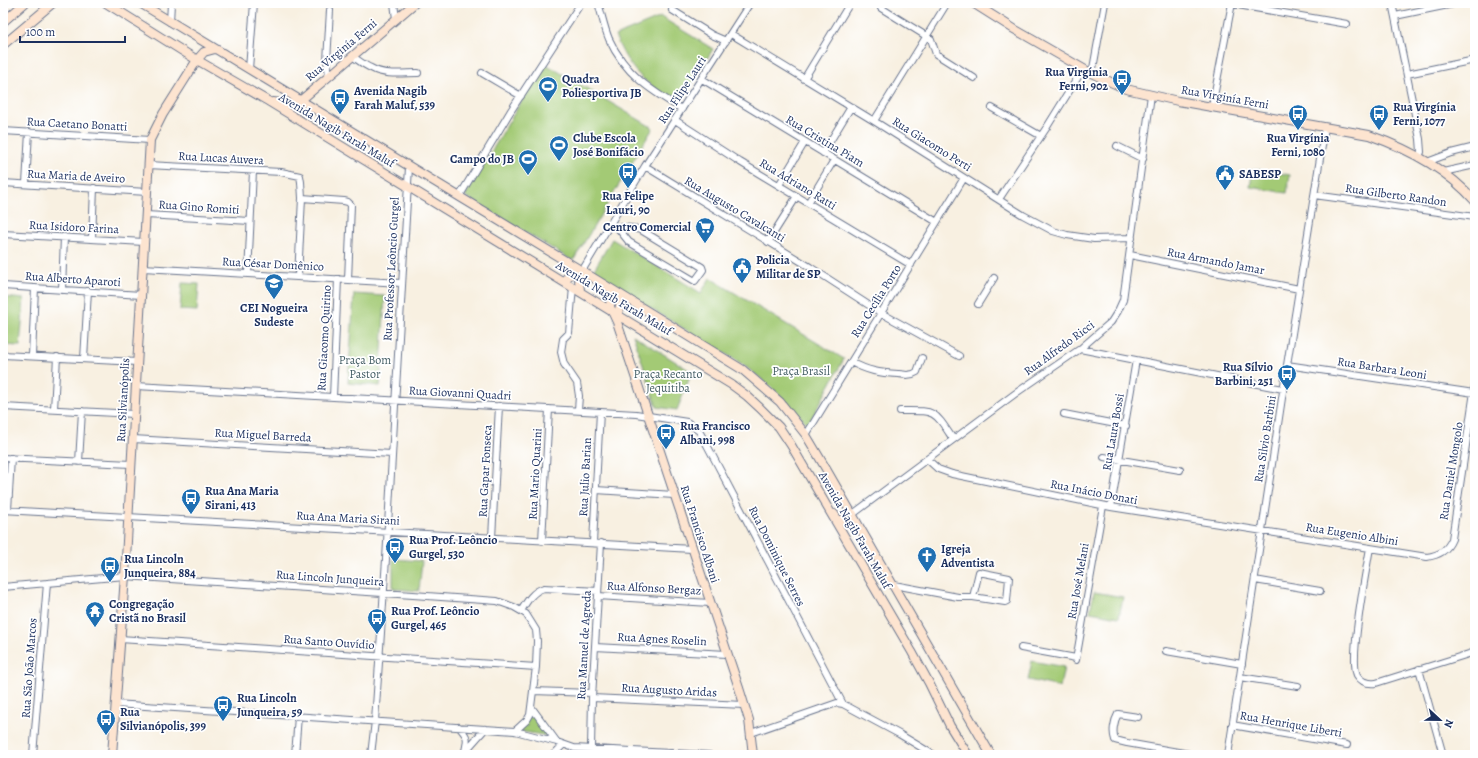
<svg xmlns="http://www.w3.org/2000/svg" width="1478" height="758" font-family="Alegreya,serif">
	<rect width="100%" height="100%" fill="#fff"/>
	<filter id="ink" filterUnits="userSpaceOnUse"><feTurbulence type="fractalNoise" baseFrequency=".025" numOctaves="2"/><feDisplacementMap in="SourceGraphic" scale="8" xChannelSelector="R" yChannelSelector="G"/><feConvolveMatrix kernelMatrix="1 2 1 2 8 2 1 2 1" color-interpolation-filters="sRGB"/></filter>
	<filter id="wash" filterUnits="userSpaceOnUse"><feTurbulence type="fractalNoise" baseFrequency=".012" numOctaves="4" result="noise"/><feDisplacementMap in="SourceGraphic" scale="16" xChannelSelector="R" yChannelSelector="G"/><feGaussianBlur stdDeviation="0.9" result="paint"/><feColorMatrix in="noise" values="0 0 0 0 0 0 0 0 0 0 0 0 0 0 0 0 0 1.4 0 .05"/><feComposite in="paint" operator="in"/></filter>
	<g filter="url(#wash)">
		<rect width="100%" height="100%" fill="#f8f0e1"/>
		<path fill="#a3ca74" stroke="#5f7c69" d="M661 17 713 49 681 102C673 101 666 96 659 91 636 76 626 61 615 36Z
			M544 63 653 128 573 261 465 196Z
			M1253 169 1290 175 1287 193 1250 187Z
			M612 239 701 293 710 278 844 359 808 425C786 400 766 381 739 362L592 273Z
			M182 283 199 284 197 311 180 310Z
			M354 294 385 296 380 386 348 383Z
			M3 297 24 299 20 346 3 345Z
			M633 335 692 372 677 410 657 407Z
			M393 559 422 561 419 591 395 589 393 588Z
			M1094 592 1123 597 1119 617 1090 612Z
			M1032 661 1064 667 1060 687 1028 680Z
			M533 711 549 736 518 731Z"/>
	</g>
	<g filter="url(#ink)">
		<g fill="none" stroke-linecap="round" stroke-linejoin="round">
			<g stroke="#68738c" stroke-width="8">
				<path id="street" d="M394 3 396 19
					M598 3C602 15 604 27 609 39 625 74 650 90 682 109
					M1392 3 1420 139 1421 152 1419 157
					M1232 4 1347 24
					M881 8 931 39 936 54 974 78
					M672 10 712 35 726 41
					M1395 16 1458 3
					M170 22 171 3
					M731 34 874 121 1023 215 1053 231 1067 235 1094 239 1132 238
					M352 56C358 60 364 65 371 68 385 76 403 73 418 73
					M249 69 254 3
					M482 73 521 96
					M1092 74 1105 3
					M1407 74 1475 60
					M329 75 327 61 330 10
					M702 79 937 222
					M804 79 850 3
					M1212 107 1232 3
					M992 108 1041 136
					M675 120 740 162 911 265
					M874 121 947 3
					M3 131 150 140
					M1117 146 1143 159
					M823 153 851 107
					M1427 162 1451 153 1475 147
					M148 165 281 172 300 176 301 182 302 198 298 277
					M645 166 810 267 881 313 959 356
					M1443 172 1475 165
					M3 183 147 192
					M26 184 29 132
					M779 185 805 142
					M1314 195 1475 217
					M459 197 510 112 581 3
					M302 198 344 201 348 202 351 205 348 280
					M999 199 1047 127 1083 69
					M808 203 834 160
					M146 215 250 221
					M610 224 617 227 629 242 695 281 703 270 702 267 641 230 632 228 617 227
					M3 234 144 242
					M92 239 94 188
					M768 242 797 196
					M1130 255 1299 289
					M143 268 401 283
					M582 271 645 166 750 3
					M248 274 253 171
					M3 286 141 295
					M573 287 569 333 563 339 561 352 564 364 577 383 579 396 578 410
					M62 290 64 237
					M978 304 994 278
					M1080 349 1283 389
					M3 355 137 362
					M32 356 35 288
					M84 359 88 291
					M851 362C868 371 879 373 898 374 905 375 911 376 917 372L922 358
					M1287 365 1474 393
					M136 386 636 414 687 422 699 431 707 445 843 704
					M333 397 338 279
					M3 407 134 414
					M54 409 57 357
					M900 411C936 411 933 409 953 439
					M1064 414 1126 426
					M806 435 964 178
					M133 439 392 454
					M1104 457 1180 470
					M3 458 131 464
					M927 459 938 469 952 474 1111 507 1427 557C1439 555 1447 551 1452 539L1475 385
					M79 462 82 411
					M596 490 674 495
					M1111 507 1136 360
					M3 510 692 549
					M8 510 11 458
					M853 514 1016 393 1080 349 1111 322 1118 311 1123 300 1151 95
					M492 538 499 406
					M542 541 549 409
					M593 543 600 412
					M1370 548C1366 571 1349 658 1357 675 1361 682 1368 684 1376 683L1475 652
					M1255 580 1320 591
					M894 585 958 597H973L1005 602 1007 601 1009 578 979 572 973 597
					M3 587 125 576 413 595 497 601 514 607 526 614 536 630 537 641 536 667 530 715 527 720 515 731
					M598 596 710 603
					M521 611C527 601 533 591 544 588L598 591
					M120 639 536 667
					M595 647 727 654
					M1021 648 1076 658
					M1166 651 1242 664
					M1076 660 1103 506
					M1419 669 1443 755
					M1240 677 1298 686
					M533 691 592 693
					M592 698 744 705
					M115 704 515 731 557 742
					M532 708 557 742 574 748 709 755
					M1138 717 1118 714C1114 721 1112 732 1115 740L1127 743 1195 755
					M1232 725 1347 745
					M459 727C468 737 468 738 465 751
					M751 733 837 703 843 704 899 734 934 755
					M591 748 592 698 601 543
					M33 755 47 583
					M295 755 298 716
					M371 755 375 721 386 559 409 167
					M461 755 469 747 485 729
					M553 755 563 745
					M1228 755 1287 365 1325 127"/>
			</g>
			<g stroke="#68738c" stroke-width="10">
				<path id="secondary" d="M106 3 197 60 268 101 732 385 747 396 760 408 779 427 791 445 912 652 929 683 950 726 968 755
					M140 3 582 271 743 370 780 402 806 435 822 462 991 755
					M973 3 1014 29 1089 72 1126 89 1178 101 1369 135C1409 149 1447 169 1475 201
					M3 22 25 3
					M3 45 53 3
					M273 102 290 104 300 101 415 3
					M563 281 570 275 572 265
					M580 291 579 279 582 271
					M616 292 611 297 610 307 617 322 739 688 749 720 753 755
					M617 319 620 305 619 294
					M834 514 838 520 841 521 853 514
					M112 755 125 576 150 140 163 114 197 60 204 52 215 49"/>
			</g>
			<use href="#street" stroke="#fff" stroke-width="6"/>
			<use href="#secondary" stroke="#fde4d0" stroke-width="8"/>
		</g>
	</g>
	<defs>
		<g id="bus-pin" transform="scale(1)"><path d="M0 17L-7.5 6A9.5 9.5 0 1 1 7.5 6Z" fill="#1f6fb2" stroke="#fff"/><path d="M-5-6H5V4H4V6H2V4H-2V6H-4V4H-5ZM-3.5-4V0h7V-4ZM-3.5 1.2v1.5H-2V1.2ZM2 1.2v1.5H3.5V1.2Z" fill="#fff"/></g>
		<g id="stadium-pin" transform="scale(1)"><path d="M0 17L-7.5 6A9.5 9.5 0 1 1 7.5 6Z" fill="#1f6fb2" stroke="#fff"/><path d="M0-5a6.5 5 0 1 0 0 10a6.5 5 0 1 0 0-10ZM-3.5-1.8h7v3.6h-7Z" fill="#fff"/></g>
		<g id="civic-pin" transform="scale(1)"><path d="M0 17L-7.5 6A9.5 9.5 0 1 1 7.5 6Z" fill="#1f6fb2" stroke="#fff"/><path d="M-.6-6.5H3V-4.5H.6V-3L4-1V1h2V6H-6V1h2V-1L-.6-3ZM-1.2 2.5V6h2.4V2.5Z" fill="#fff"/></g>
		<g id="supermarket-pin" transform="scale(1)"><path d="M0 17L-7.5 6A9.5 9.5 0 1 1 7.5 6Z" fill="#1f6fb2" stroke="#fff"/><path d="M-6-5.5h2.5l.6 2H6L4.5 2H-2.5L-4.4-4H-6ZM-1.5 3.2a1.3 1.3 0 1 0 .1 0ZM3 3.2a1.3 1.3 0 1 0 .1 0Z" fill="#fff"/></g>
		<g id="school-pin" transform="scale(1)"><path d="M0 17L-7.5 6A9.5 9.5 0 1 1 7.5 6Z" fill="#1f6fb2" stroke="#fff"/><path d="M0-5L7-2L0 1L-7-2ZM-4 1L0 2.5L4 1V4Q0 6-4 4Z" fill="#fff"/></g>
		<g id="church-pin" transform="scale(1)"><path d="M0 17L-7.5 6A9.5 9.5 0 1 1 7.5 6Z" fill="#1f6fb2" stroke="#fff"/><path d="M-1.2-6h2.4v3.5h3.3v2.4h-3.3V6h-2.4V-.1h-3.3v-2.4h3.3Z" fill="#fff"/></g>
		<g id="temple-pin" transform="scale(1)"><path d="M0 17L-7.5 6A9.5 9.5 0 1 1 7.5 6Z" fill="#1f6fb2" stroke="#fff"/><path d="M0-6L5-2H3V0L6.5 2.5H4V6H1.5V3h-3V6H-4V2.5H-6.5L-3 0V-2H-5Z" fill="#fff"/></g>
	</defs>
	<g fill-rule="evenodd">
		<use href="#bus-pin" x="1122" y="79"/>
		<use href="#stadium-pin" x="548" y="86"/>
		<use href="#bus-pin" x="340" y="98"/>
		<use href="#bus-pin" x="1298" y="114"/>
		<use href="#bus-pin" x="1379" y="114"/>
		<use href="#stadium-pin" x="559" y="145"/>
		<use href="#stadium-pin" x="528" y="159"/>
		<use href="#bus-pin" x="628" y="172"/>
		<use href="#civic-pin" x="1225" y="174"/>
		<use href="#supermarket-pin" x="705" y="227"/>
		<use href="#civic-pin" x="742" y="267"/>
		<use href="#school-pin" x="274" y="283"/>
		<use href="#bus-pin" x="1287" y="374"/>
		<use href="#bus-pin" x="666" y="433"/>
		<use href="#bus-pin" x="191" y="498"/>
		<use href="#bus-pin" x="395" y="547"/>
		<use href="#church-pin" x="927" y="556"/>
		<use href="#bus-pin" x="110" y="566"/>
		<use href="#temple-pin" x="95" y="611"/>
		<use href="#bus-pin" x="377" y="618"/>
		<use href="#bus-pin" x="223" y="705"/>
		<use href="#bus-pin" x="106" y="719"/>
	</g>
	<g text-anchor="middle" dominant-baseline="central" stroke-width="3.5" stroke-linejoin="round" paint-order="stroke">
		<g font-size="12" fill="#1b2f5e" stroke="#fff">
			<text transform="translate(341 50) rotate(-40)">Rua Virginía Ferni</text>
			<text transform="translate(682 90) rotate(-57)">Rua Filipe Lauri</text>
			<text transform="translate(1225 97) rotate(10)">Rua Virginía Ferni</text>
			<text transform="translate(77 124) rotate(3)">Rua Caetano Bonatti</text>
			<text transform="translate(337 130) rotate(31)">Avenida Nagib Farah Maluf</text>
			<text transform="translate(825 141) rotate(31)">Rua Cristina Piam</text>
			<text transform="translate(932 144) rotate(32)">Rua Giacomo Perti</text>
			<text transform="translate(221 158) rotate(3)">Rua Lucas Auvera</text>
			<text transform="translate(76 176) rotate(3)">Rua Maria de Aveiro</text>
			<text transform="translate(798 184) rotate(31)">Rua Adriano Ratti</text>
			<text transform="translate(1396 195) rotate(8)">Rua Gilberto Randon</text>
			<text transform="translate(199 207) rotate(4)">Rua Gino Romiti</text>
			<text transform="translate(735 209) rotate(31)">Rua Augusto Cavalcanti</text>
			<text transform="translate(74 227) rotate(3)">Rua Isidoro Farina</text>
			<text transform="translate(1216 261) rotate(11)">Rua Armando Jamar</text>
			<text transform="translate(273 264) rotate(3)">Rua César Domênico</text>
			<text transform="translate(391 269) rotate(-87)">Rua Professor Leôncio Gurgel</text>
			<text transform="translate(73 279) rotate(4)">Rua Alberto Aparoti</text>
			<text transform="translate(614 298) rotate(31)">Avenida Nagib Farah Maluf</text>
			<text transform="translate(876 301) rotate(-58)">Rua Cecília Porto</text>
			<text transform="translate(324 338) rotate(-87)">Rua Giacomo Quirino</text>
			<text transform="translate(1059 348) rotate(-36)">Rua Alfredo Ricci</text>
			<text transform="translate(1382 368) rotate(9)">Rua Barbara Leoni</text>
			<text transform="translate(460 393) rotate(3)">Rua Giovanni Quadri</text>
			<text transform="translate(123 400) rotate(-87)">Rua Silvianópolis</text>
			<text transform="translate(1113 432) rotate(-80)">Rua Laura Bossi</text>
			<text transform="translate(263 435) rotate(3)">Rua Miguel Barreda</text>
			<text transform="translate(1265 439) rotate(-81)">Rua Silvio Barbini</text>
			<text transform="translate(485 471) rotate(-87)">Rua Gapar Fonseca</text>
			<text transform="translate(1451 471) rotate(-81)">Rua Daniel Mongolo</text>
			<text transform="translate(535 474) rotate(-87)">Rua Mario Quarini</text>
			<text transform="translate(585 477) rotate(-87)">Rua Julio Barian</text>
			<text transform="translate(1094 492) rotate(11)">Rua Inácio Donati</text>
			<text transform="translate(348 518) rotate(3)">Rua Ana Maria Sirani</text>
			<text transform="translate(855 530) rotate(60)">Avenida Nagib Farah Maluf</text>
			<text transform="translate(700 534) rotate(72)">Rua Francisco Albani</text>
			<text transform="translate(1352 534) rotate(9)">Rua Eugenio Albini</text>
			<text transform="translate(777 556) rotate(63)">Rua Dominique Serres</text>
			<text transform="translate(330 578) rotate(4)">Rua Lincoln Junqueira</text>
			<text transform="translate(1078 581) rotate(-80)">Rua José Melani</text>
			<text transform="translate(654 588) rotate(3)">Rua Alfonso Bergaz</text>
			<text transform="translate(662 639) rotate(3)">Rua Agnes Roselin</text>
			<text transform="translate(329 642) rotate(4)">Rua Santo Ouvídio</text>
			<text transform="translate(584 645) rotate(-87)">Rua Manuel de Agreda</text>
			<text transform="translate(29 668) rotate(-86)">Rua São João Marcos</text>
			<text transform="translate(669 690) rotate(3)">Rua Augusto Aridas</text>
			<text transform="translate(1291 724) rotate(10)">Rua Henrique Liberti</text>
		</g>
		<g font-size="12" font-weight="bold" fill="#1b2f5e" stroke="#fff" text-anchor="start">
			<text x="1108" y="72" text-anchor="end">Rua Virgínia<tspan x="1108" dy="14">Ferni, 902</tspan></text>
			<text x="562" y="79">Quadra<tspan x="562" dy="14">Poliesportiva JB</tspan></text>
			<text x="354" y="91">Avenida Nagib<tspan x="354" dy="14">Farah Maluf, 539</tspan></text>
			<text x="1393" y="107">Rua Virgínia<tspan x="1393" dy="14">Ferni, 1077</tspan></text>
			<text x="573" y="138">Clube Escola<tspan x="573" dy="14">José Bonifácio</tspan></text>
			<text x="1298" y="138" text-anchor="middle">Rua Virgínia<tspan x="1298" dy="14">Ferni, 1080</tspan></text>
			<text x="514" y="159" text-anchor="end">Campo do JB</text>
			<text x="1239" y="174">SABESP</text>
			<text x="628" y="196" text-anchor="middle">Rua Felipe<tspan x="628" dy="14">Lauri, 90</tspan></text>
			<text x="691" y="227" text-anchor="end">Centro Comercial</text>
			<text x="756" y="260">Policia<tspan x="756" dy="14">Militar de SP</tspan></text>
			<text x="274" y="308" text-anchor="middle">CEI Nogueira<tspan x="274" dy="14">Sudeste</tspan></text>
			<text x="1273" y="367" text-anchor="end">Rua Sílvio<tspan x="1273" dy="14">Barbini, 251</tspan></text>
			<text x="680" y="426">Rua Francisco<tspan x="680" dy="14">Albani, 998</tspan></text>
			<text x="205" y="491">Rua Ana Maria<tspan x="205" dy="14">Sirani, 413</tspan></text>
			<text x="409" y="540">Rua Prof. Leôncio<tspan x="409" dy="14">Gurgel, 530</tspan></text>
			<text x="941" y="549">Igreja<tspan x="941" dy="14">Adventista</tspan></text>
			<text x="124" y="559">Rua Lincoln<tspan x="124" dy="14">Junqueira, 884</tspan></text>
			<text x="109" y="604">Congregação<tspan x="109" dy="14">Cristã no Brasil</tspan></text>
			<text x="391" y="611">Rua Prof. Leôncio<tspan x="391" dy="14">Gurgel, 465</tspan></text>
			<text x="237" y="698">Rua Lincoln<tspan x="237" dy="14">Junqueira, 59</tspan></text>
			<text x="120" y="712">Rua<tspan x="120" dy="14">Silvianópolis, 399</tspan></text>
		</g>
		<g font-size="12" fill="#445e65" stroke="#fff">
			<text x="365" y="360">Praça Bom<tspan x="365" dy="14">Pastor</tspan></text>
			<text x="801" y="371">Praça Brasil</text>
			<text x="668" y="374">Praça Recanto<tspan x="668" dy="14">Jequitiba</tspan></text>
		</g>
	</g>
	<rect width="1478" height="758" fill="none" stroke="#fff" stroke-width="16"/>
	<g transform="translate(1440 720) rotate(112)" stroke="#ffffff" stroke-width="3" paint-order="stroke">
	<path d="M0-3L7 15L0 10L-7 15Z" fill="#1b2f5e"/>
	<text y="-6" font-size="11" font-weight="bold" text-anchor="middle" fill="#1b2f5e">N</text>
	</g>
	<path d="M20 36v6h105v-6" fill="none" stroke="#1b2f5e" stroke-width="2"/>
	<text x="26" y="36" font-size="12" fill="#1b2f5e" stroke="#ffffff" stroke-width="3" paint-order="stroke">100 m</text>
</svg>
